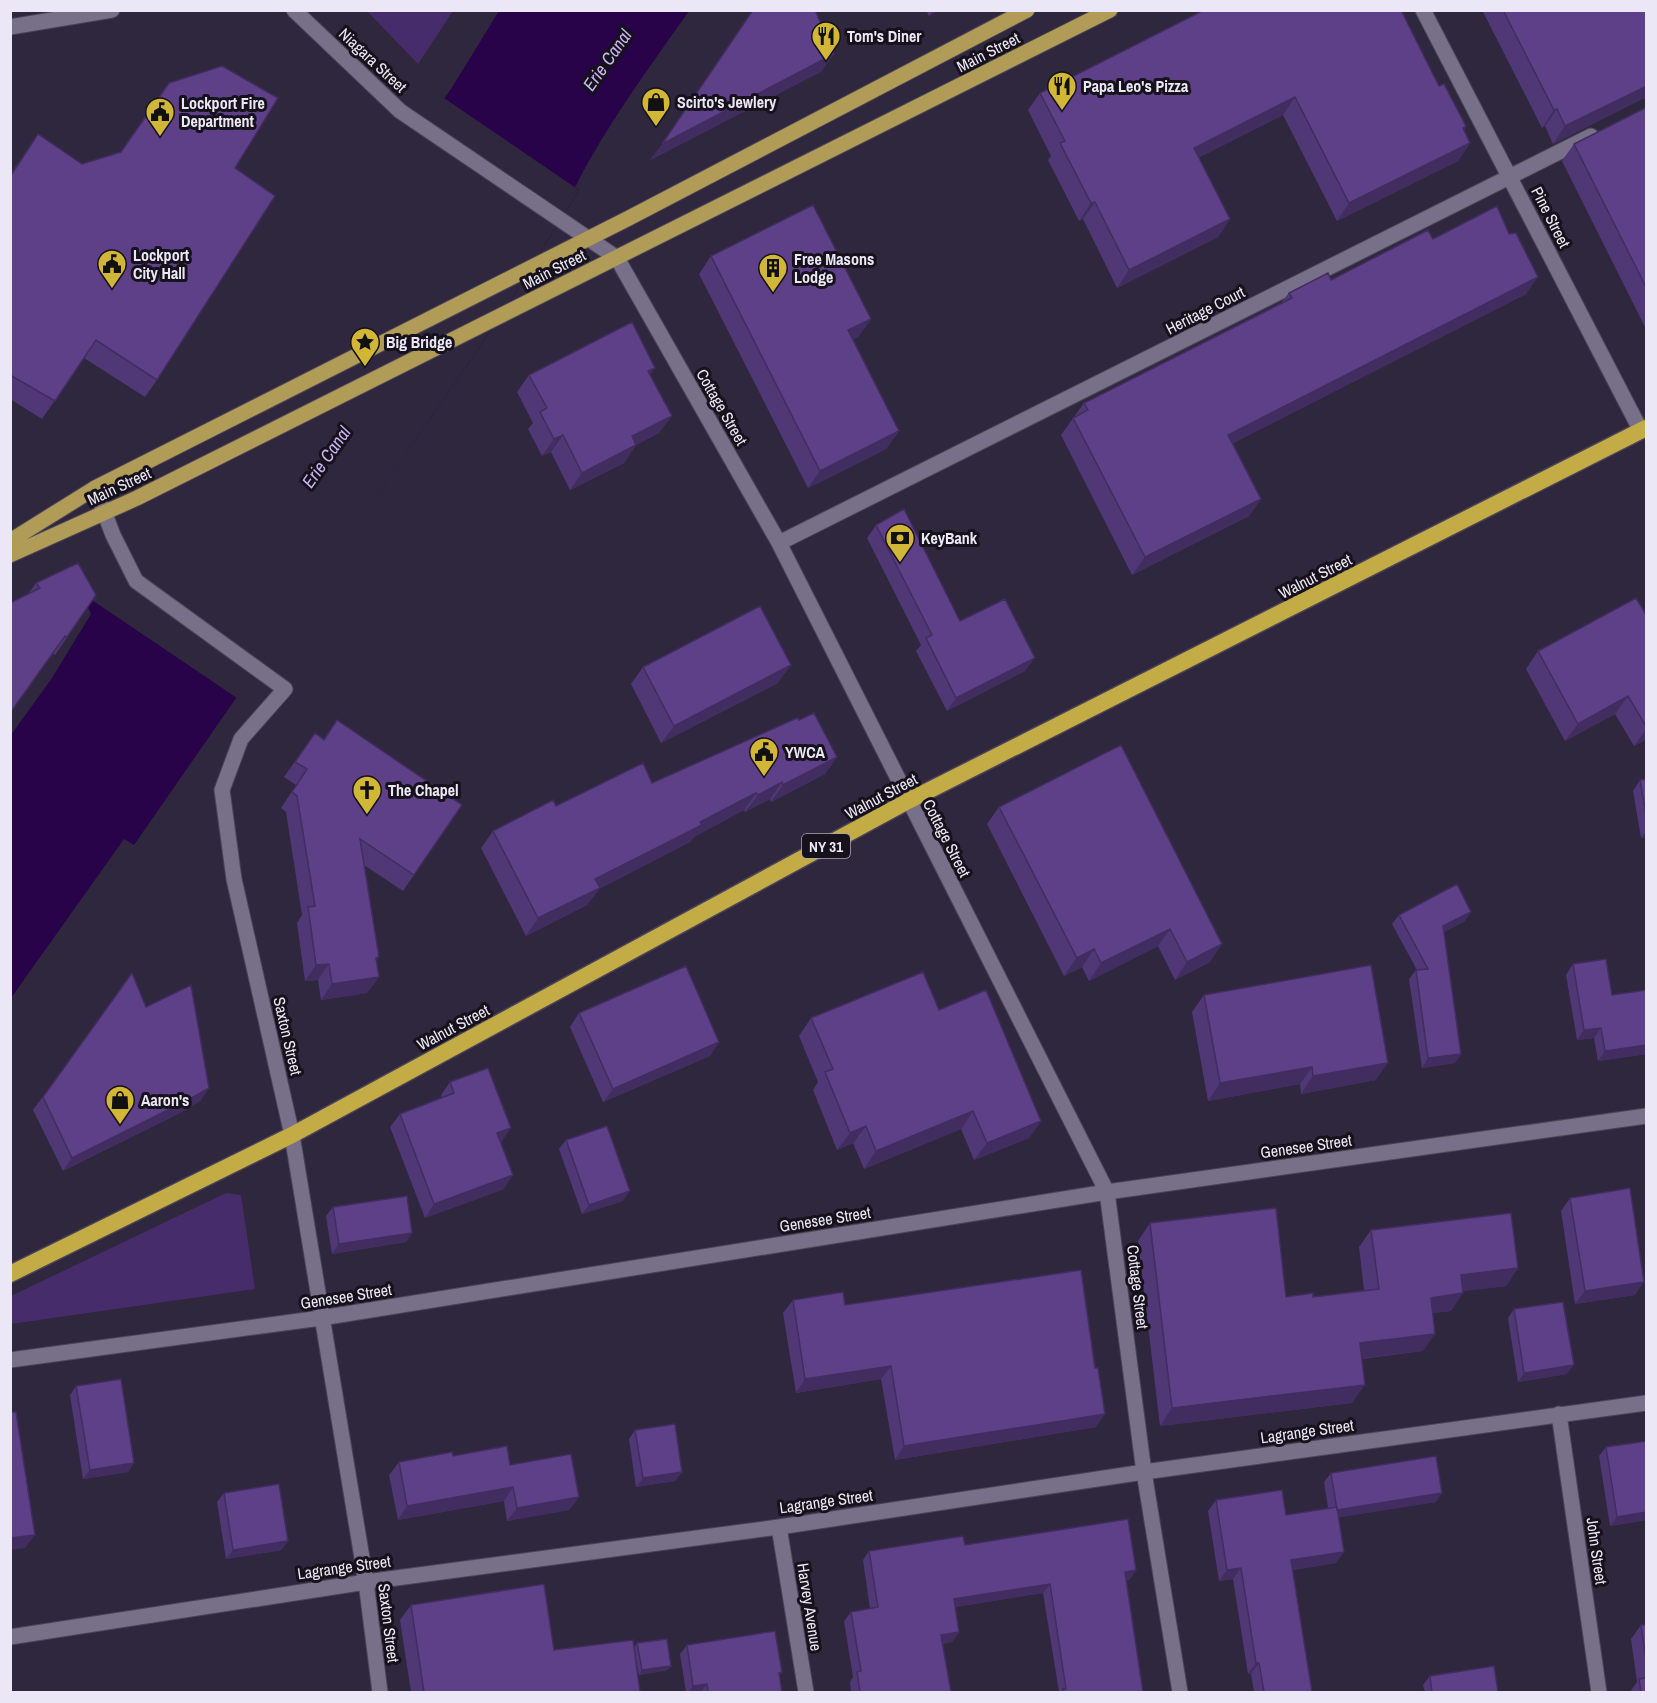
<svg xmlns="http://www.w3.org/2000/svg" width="1657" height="1703" font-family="'Archivo Narrow',sans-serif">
	<rect width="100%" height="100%" fill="#2f273d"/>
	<path fill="#462c6b" d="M367 11H453L418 64Z
		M226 1193 241 1195 255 1289 11 1324V1296Z"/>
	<path fill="#280349" d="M499 11H689C649 68 607 124 575 187L579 190 501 316 134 845 124 839 11 998V735L52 678 91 614 82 595 451 89Z"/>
	<path fill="#2f273d" d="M441 96 579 190 501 316 237 698 80 592Z"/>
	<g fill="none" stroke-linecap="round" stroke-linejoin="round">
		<g stroke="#4b4456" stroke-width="17">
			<path id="minor" d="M617 258 779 543 1107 1192 1144 1472 1180 1692
				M95 488 113 535 136 581 285 689 241 739 222 790 234 879 292 1135 366 1582 380 1692
				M779 543 1591 136
				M10 1360 321 1318 1107 1192 1646 1116
				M1559 1414 1599 1692
				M779 1527 806 1692
				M10 1637 366 1582 779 1527 1144 1472 1646 1403"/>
		</g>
		<g stroke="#4b4456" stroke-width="17">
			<path id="tertiary" d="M294 10 400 111 617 258
				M1423 10 1641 431
				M10 27 112 10"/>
		</g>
		<g stroke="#4b4456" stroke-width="17">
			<path id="primary" d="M10 541 95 488 629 218 1027 10
				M10 555 137 498 1110 10"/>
		</g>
		<g stroke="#4b4456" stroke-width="19">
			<path id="trunk" d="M10 1274 292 1135 908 801 1646 428"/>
		</g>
		<use href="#minor" stroke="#786f89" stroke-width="15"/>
		<use href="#tertiary" stroke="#786f89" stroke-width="15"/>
		<use href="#primary" stroke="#b09c57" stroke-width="15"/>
		<use href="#trunk" stroke="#c3ab46" stroke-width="16"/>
	</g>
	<path fill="#503775" d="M926 10H939L929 16Z
		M1482 10H1647L1642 99 1553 144 1545 126 1542 128Z
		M1439 86 1466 126 1464 130 1470 143 1458 161 1337 221 1283 115 1198 158 1230 219 1218 237 1117 288 1083 219 1079 221 1048 160 1051 156 1028 110 1040 93Z
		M1647 107V331L1562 161 1574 144Z
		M38 134 82 164 235 168 157 380 145 397 84 358 42 419 10 399V175Z
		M1433 239 1526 294 1233 443 1261 499 1249 516 1132 575 1061 435 1084 403 1281 303 1289 293 1331 280Z
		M711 256 871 319 858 337 853 339 899 431 886 449 808 488 699 274Z
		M529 375H650L659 433 636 445 624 463 570 490 551 452 542 456 528 429 533 423 517 392Z
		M876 525 960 621 1025 671 947 711 916 651 921 645 867 538Z
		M36 583 96 595 55 655 52 653 28 594Z
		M1647 616V739L1634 746 1615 714 1565 741 1526 669 1538 651Z
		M643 667 778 683 661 743 631 684Z
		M337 720 462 805 403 891 364 865 379 977 367 993 321 1000 318 980 305 981 297 923 302 915 286 812 281 808 296 785 284 777 315 733 324 739Z
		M799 720 837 757 825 774 771 802 770 799 745 812 744 810 694 837 690 842 599 889 587 905 526 936 481 848 493 831 556 806 652 783Z
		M1121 745 1210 962 1175 980 1158 946 1089 981 1082 967 1064 976 987 824 999 807Z
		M1647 779V837L1641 838 1633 791 1640 780Z
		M1399 915 1465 921 1444 932 1461 1054 1455 1063 1422 1068 1409 979 1416 970H1417L1392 924Z
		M1573 964 1612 995 1647 996V1054L1598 1061 1594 1038 1577 1040 1566 975Z
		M132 973 146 1007 209 1088 200 1101 178 1114 63 1171 33 1110Z
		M1204 995 1376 1080 1301 1094 1300 1084 1208 1101 1192 1012Z
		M939 1010 1041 1121 1029 1138 974 1160 961 1129 864 1169 853 1143 837 1150 813 1090 818 1082 799 1036 811 1018Z
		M579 1013 719 1042 710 1056 603 1102 570 1027Z
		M450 1082 502 1141 501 1142 504 1189 425 1218 390 1127 400 1114 442 1098 441 1095Z
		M566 1140 623 1201 582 1214 559 1149Z
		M1570 1198 1635 1295 1575 1304 1561 1211Z
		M333 1207 412 1233 406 1242 332 1254 326 1216Z
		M1150 1223 1286 1297H1313L1364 1290 1359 1247 1371 1230 1518 1268 1506 1286 1463 1291 1451 1311 1433 1313 1423 1351 1362 1359 1352 1403 1160 1426 1138 1241Z
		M793 1300 845 1305 1096 1427 895 1460 881 1379 796 1393 783 1313Z
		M1514 1309 1567 1374 1518 1382 1508 1318Z
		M76 1386 134 1463 128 1472 83 1479 70 1395Z
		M635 1430 682 1472 675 1481 636 1487 629 1439Z
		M1606 1447 1647 1520 1610 1526 1599 1456Z
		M453 1456 510 1465 579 1497 569 1510 507 1521 504 1501 398 1520 389 1475 399 1462Z
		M1331 1473 1436 1502 1338 1517 1336 1563 1292 1570 1312 1692H1254L1251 1674H1248L1233 1579 1219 1581 1208 1511 1216 1500 1286 1515 1328 1508 1324 1482Z
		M224 1493 282 1550 226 1559 217 1502Z
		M965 1545 1136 1570 1129 1580H1126L1143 1692H1059L1043 1593 955 1607 959 1632 952 1642 943 1644 951 1692H851L850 1682 853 1677 844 1621 851 1612 870 1609 863 1560 869 1551Z
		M411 1605 554 1650 640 1692H411L400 1620Z
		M1641 1625H1647V1692H1630L1637 1682 1631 1639Z
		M637 1643 668 1670 639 1675 634 1648Z
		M687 1645 782 1672 779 1676 782 1692H686L680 1654Z
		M1430 1676 1498 1692H1425L1423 1685Z"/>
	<path fill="#412d5f" d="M933 10H939L929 16Z
		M834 54 821 72 649 161 662 144Z
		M1647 86V99H1642L1553 144 1565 126Z
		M1295 97 1283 115 1182 166 1194 148Z
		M1557 109 1545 126 1542 128 1554 110Z
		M1470 143 1458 161 1337 221 1349 203Z
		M1095 202 1083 219 1079 221 1091 203Z
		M1230 219 1218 237 1117 288 1129 270Z
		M1538 277 1526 294 1216 452 1228 435Z
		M871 319 858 337 836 348 848 330Z
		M655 368 643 385 648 371Z
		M672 416 659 433 636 445 624 463 570 490 582 473 632 436Z
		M899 431 886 449 808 488 820 471Z
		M563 435 551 452 542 456 554 439Z
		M1261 499 1249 516 1132 575 1145 557Z
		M1035 658 1025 671 947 711 956 698Z
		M791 665 778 683 661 743 674 726Z
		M1628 696 1615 714 1565 741 1578 724Z
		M1647 728V739L1634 746Z
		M837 757 825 774 771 802 783 785Z
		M782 782 770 799 745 812 758 795Z
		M756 793 744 810 694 837 690 842 599 889 587 905 526 936 538 918 595 879 700 822Z
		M1647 830V837L1641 838Z
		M1471 912 1465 921 1437 936 1443 926Z
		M1170 929 1158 946 1089 981 1101 963Z
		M1222 944 1210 962 1175 980 1187 962Z
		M1094 949 1082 967 1064 976 1077 958Z
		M329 964 318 980 305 981 316 965Z
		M379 977 367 993 321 1000 332 984Z
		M1601 1028 1594 1038 1577 1040 1584 1030Z
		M719 1042 710 1056 603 1102 613 1089Z
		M1647 1045V1054L1598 1061 1605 1051Z
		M1461 1054 1455 1063 1422 1068 1428 1058Z
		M1388 1063 1376 1080 1301 1094 1313 1076Z
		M1312 1067 1300 1084 1208 1101 1220 1083Z
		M209 1088 200 1101 178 1114 63 1171 72 1158Z
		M973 1111 961 1129 864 1169 876 1151Z
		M1041 1121 1029 1138 974 1160 987 1143Z
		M866 1126 853 1143 837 1150 850 1133Z
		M511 1128 502 1141 488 1146 497 1133Z
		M513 1175 504 1189 425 1218 434 1204Z
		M630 1191 623 1201 582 1214 589 1205Z
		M412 1233 406 1242 332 1254 339 1244Z
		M1518 1268 1506 1286 1449 1293 1461 1275Z
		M1644 1282 1635 1295 1575 1304 1585 1291Z
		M1463 1293 1451 1311 1418 1315 1431 1298Z
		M1435 1334 1423 1351 1347 1360 1360 1343Z
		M1574 1365 1567 1374 1518 1382 1524 1373Z
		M891 1366 881 1379 796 1393 805 1379Z
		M1365 1385 1352 1403 1160 1426 1172 1408Z
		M1105 1414 1096 1427 895 1460 904 1446Z
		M134 1463 128 1472 83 1479 90 1470Z
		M682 1472 675 1481 636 1487 643 1478Z
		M513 1487 504 1501 398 1520 407 1506Z
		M1442 1493 1436 1502 1330 1519 1336 1510Z
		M579 1497 569 1510 507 1521 517 1508Z
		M1647 1512V1520L1610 1526 1617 1517Z
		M35 1535 25 1548 10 1550V1538Z
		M288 1541 282 1550 226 1559 233 1550Z
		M1344 1552 1336 1563 1283 1572 1291 1560Z
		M1241 1568 1233 1579 1219 1581 1227 1570Z
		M1136 1570 1129 1580 1118 1581 1125 1572Z
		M1050 1584 1043 1593 947 1608 954 1599Z
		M959 1632 952 1642 935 1645 941 1635Z
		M1256 1663H1259L1251 1674H1248Z
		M671 1666 668 1670 639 1675 642 1670Z
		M707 1684 701 1692H689L693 1686Z"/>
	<path fill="#5d4088" stroke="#412d5f" stroke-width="1.5" d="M753 10H815L834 54 662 144Z
		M1204 10H1401L1439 86 1444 84 1466 126 1463 128 1470 143 1349 203 1295 97 1194 148 1230 219 1129 270 1095 202 1091 203 1060 143 1065 141 1040 93Z
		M1503 10H1647V86L1565 126 1557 109 1554 110Z
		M222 66 278 98 235 168 275 196 157 380 96 340 55 401 10 375V177L38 134 82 164 121 152 169 83Z
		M1647 107V289L1574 144Z
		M813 205 871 319 848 330 899 431 820 471 711 256Z
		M1497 206 1509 234 1516 233 1538 277 1228 435 1261 499 1145 557 1073 418 1088 410 1084 403 1292 298 1289 293 1328 273 1331 280 1428 230 1433 239Z
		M632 322 655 368 648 371 672 416 632 436 636 445 582 473 563 435 554 439 540 412 547 408 529 375Z
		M904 509 960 621 1005 599 1035 658 956 698 926 638 932 635 876 525Z
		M78 563 96 595 67 637 65 636 10 713V603L40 588 36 583Z
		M1636 598 1647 616V728L1628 696 1578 724 1538 651Z
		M760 606 791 665 674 726 643 667Z
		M814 713 837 757 783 785 782 782 758 795 756 793 700 822 702 825 595 879 600 888 538 918 493 831 553 800 556 806 643 763 652 783 797 718 799 720Z
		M337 720 462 805 414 875 360 839 379 957 376 958 379 977 332 984 329 964 316 965 308 907 315 906 297 796 292 792 307 769 295 762 315 733 324 740Z
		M1121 745 1222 944 1187 962 1170 929 1101 963 1094 949 1077 958 999 807Z
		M1647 779V820L1640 780Z
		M1457 884 1471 912 1443 926 1461 1054 1428 1058 1416 970 1428 969 1399 915Z
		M1606 959 1612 995 1646 990 1647 996V1045L1605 1051 1601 1028 1584 1030 1573 964Z
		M1371 965 1388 1063 1313 1076 1312 1067 1220 1083 1204 995Z
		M686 966 719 1042 613 1089 579 1013Z
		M923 972 939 1010 986 990 1041 1121 987 1143 973 1111 876 1151 866 1126 850 1133 825 1072 833 1069 811 1018Z
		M132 973 146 1007 191 985 209 1088 188 1100 72 1158 43 1097Z
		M488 1068 511 1128 497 1133 513 1175 434 1204 400 1114 454 1093 450 1082Z
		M607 1126 630 1191 589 1205 566 1140Z
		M1630 1188 1644 1282 1585 1291 1570 1198Z
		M407 1196 412 1233 339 1244 333 1207Z
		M1276 1208 1286 1297 1313 1293V1297L1379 1289 1371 1230 1511 1213 1518 1268 1461 1275 1463 1293 1431 1298 1435 1334 1360 1343 1365 1385 1172 1408 1150 1223Z
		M1081 1270 1095 1368H1098L1105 1414 904 1446 891 1366 805 1379 793 1300 843 1292 845 1305Z
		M1563 1302 1574 1365 1524 1373 1514 1309Z
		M121 1379 134 1463 90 1470 76 1386Z
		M10 1412H16L35 1535 10 1538Z
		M675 1424 682 1472 643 1478 635 1430Z
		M1647 1441V1512L1617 1517 1606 1447Z
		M507 1446 510 1465 571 1454 579 1497 517 1508 513 1487 407 1506 399 1462 452 1452 453 1456Z
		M1436 1456 1442 1493 1337 1510 1331 1473Z
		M279 1484 288 1541 233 1550 224 1493Z
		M1282 1490 1286 1515 1337 1507 1344 1552 1291 1560 1312 1692H1264L1259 1663H1256L1241 1568 1227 1570 1216 1500Z
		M1128 1519 1136 1570 1125 1572 1143 1692H1064L1063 1689H1066L1050 1584 954 1599 959 1632 941 1635 951 1692H860L857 1672 861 1671 851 1612 878 1607 869 1551 963 1536 965 1545Z
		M544 1584 554 1650 633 1640 640 1692H424L411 1605Z
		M1641 1625H1647V1667Z
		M775 1631 782 1672 779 1673 782 1692H708L707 1684 693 1686 687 1645Z
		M667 1639 671 1666 642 1670 637 1643Z
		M1494 1666 1498 1692H1432L1430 1676Z
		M1647 1678V1692H1641L1639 1679Z"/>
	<defs>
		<g id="restaurant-pin" transform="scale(1.5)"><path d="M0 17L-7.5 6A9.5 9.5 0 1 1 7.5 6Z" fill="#d2b736" stroke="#16121c"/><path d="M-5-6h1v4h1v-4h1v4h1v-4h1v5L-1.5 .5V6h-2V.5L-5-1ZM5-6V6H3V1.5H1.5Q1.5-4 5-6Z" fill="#111"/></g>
		<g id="shop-pin" transform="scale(1.5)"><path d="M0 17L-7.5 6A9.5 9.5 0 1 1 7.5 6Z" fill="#d2b736" stroke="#16121c"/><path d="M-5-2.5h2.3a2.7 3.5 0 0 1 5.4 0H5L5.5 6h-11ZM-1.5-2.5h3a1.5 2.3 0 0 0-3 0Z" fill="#111"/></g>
		<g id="civic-pin" transform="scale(1.5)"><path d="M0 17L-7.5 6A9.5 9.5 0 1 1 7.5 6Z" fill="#d2b736" stroke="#16121c"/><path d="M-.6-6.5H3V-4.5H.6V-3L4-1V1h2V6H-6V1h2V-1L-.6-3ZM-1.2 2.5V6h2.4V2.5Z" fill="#111"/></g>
		<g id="building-pin" transform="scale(1.5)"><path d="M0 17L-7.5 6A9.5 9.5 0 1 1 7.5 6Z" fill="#d2b736" stroke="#16121c"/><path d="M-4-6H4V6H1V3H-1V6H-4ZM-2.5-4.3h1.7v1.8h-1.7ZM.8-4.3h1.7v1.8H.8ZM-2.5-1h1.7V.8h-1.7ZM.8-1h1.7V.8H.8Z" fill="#111"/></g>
		<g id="sight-pin" transform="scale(1.5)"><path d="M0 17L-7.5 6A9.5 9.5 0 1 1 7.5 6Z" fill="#d2b736" stroke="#16121c"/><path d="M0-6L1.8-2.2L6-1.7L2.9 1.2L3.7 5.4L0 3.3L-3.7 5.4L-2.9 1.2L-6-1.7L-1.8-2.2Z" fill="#111"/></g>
		<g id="bank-pin" transform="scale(1.5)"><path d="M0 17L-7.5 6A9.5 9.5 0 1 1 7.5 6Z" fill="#d2b736" stroke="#16121c"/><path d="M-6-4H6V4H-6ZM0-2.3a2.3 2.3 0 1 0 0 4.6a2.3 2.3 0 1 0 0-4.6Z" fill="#111"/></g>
		<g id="church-pin" transform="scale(1.5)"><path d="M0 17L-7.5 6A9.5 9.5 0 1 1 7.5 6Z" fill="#d2b736" stroke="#16121c"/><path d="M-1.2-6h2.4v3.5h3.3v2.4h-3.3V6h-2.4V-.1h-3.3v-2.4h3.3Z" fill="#111"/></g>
	</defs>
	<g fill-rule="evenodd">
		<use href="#restaurant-pin" x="826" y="36"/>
		<use href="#restaurant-pin" x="1062" y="86"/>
		<use href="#shop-pin" x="656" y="102"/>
		<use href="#civic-pin" x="160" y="112"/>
		<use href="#civic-pin" x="112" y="264"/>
		<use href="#building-pin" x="773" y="268"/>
		<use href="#sight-pin" x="365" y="342"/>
		<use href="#bank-pin" x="900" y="538"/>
		<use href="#civic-pin" x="764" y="752"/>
		<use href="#church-pin" x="367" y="790"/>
		<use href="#shop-pin" x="120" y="1100"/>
	</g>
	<g text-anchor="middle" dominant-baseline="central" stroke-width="6" stroke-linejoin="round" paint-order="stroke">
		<rect fill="#16121c" stroke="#aca7b5" stroke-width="1.5" x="802" y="834" width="48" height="24" rx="4.5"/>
		<g font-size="15" font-weight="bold" fill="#ece7f6">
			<text x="826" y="846">NY 31</text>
		</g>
		<g font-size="16" font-weight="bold" fill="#ece7f6" stroke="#16121c" text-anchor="start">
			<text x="847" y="36">Tom's Diner</text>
			<text x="1083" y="86">Papa Leo's Pizza</text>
			<text x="677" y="102">Scirto's Jewlery</text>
			<text x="181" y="103">Lockport Fire<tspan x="181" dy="18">Department</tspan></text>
			<text x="133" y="255">Lockport<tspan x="133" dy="18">City Hall</tspan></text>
			<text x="794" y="259">Free Masons<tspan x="794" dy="18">Lodge</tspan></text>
			<text x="386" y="342">Big Bridge</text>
			<text x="921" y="538">KeyBank</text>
			<text x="785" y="752">YWCA</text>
			<text x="388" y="790">The Chapel</text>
			<text x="141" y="1100">Aaron's</text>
		</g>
		<g font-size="16" fill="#ece7f6" stroke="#16121c">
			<text transform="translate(988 52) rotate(-27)">Main Street</text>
			<text transform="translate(373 60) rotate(43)">Niagara Street</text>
			<text transform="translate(1551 217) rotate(63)">Pine Street</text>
			<text transform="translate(554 269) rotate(-27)">Main Street</text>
			<text transform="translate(1205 310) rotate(-27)">Heritage Court</text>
			<text transform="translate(722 407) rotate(60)">Cottage Street</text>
			<text transform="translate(119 486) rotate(-25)">Main Street</text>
			<text transform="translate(1315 576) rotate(-27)">Walnut Street</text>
			<text transform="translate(881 796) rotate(-28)">Walnut Street</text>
			<text transform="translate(947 838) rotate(63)">Cottage Street</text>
			<text transform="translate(453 1027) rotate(-28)">Walnut Street</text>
			<text transform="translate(288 1036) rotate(77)">Saxton Street</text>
			<text transform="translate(1306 1146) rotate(-8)">Genesee Street</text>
			<text transform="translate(825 1219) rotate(-9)">Genesee Street</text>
			<text transform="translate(1138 1287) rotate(83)">Cottage Street</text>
			<text transform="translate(346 1296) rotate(-9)">Genesee Street</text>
			<text transform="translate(1307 1431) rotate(-8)">Lagrange Street</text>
			<text transform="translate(826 1501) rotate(-8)">Lagrange Street</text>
			<text transform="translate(1597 1551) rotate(82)">John Street</text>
			<text transform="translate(344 1567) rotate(-8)">Lagrange Street</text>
			<text transform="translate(810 1607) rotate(81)">Harvey Avenue</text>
			<text transform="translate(389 1623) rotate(83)">Saxton Street</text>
		</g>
		<g font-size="18" font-style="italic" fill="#c9b3f0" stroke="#16121c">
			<text transform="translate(607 60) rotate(-55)">Erie Canal</text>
			<text transform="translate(326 457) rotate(-55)">Erie Canal</text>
		</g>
	</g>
	<rect width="1657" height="1703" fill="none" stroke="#ece7f6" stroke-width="24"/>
</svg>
